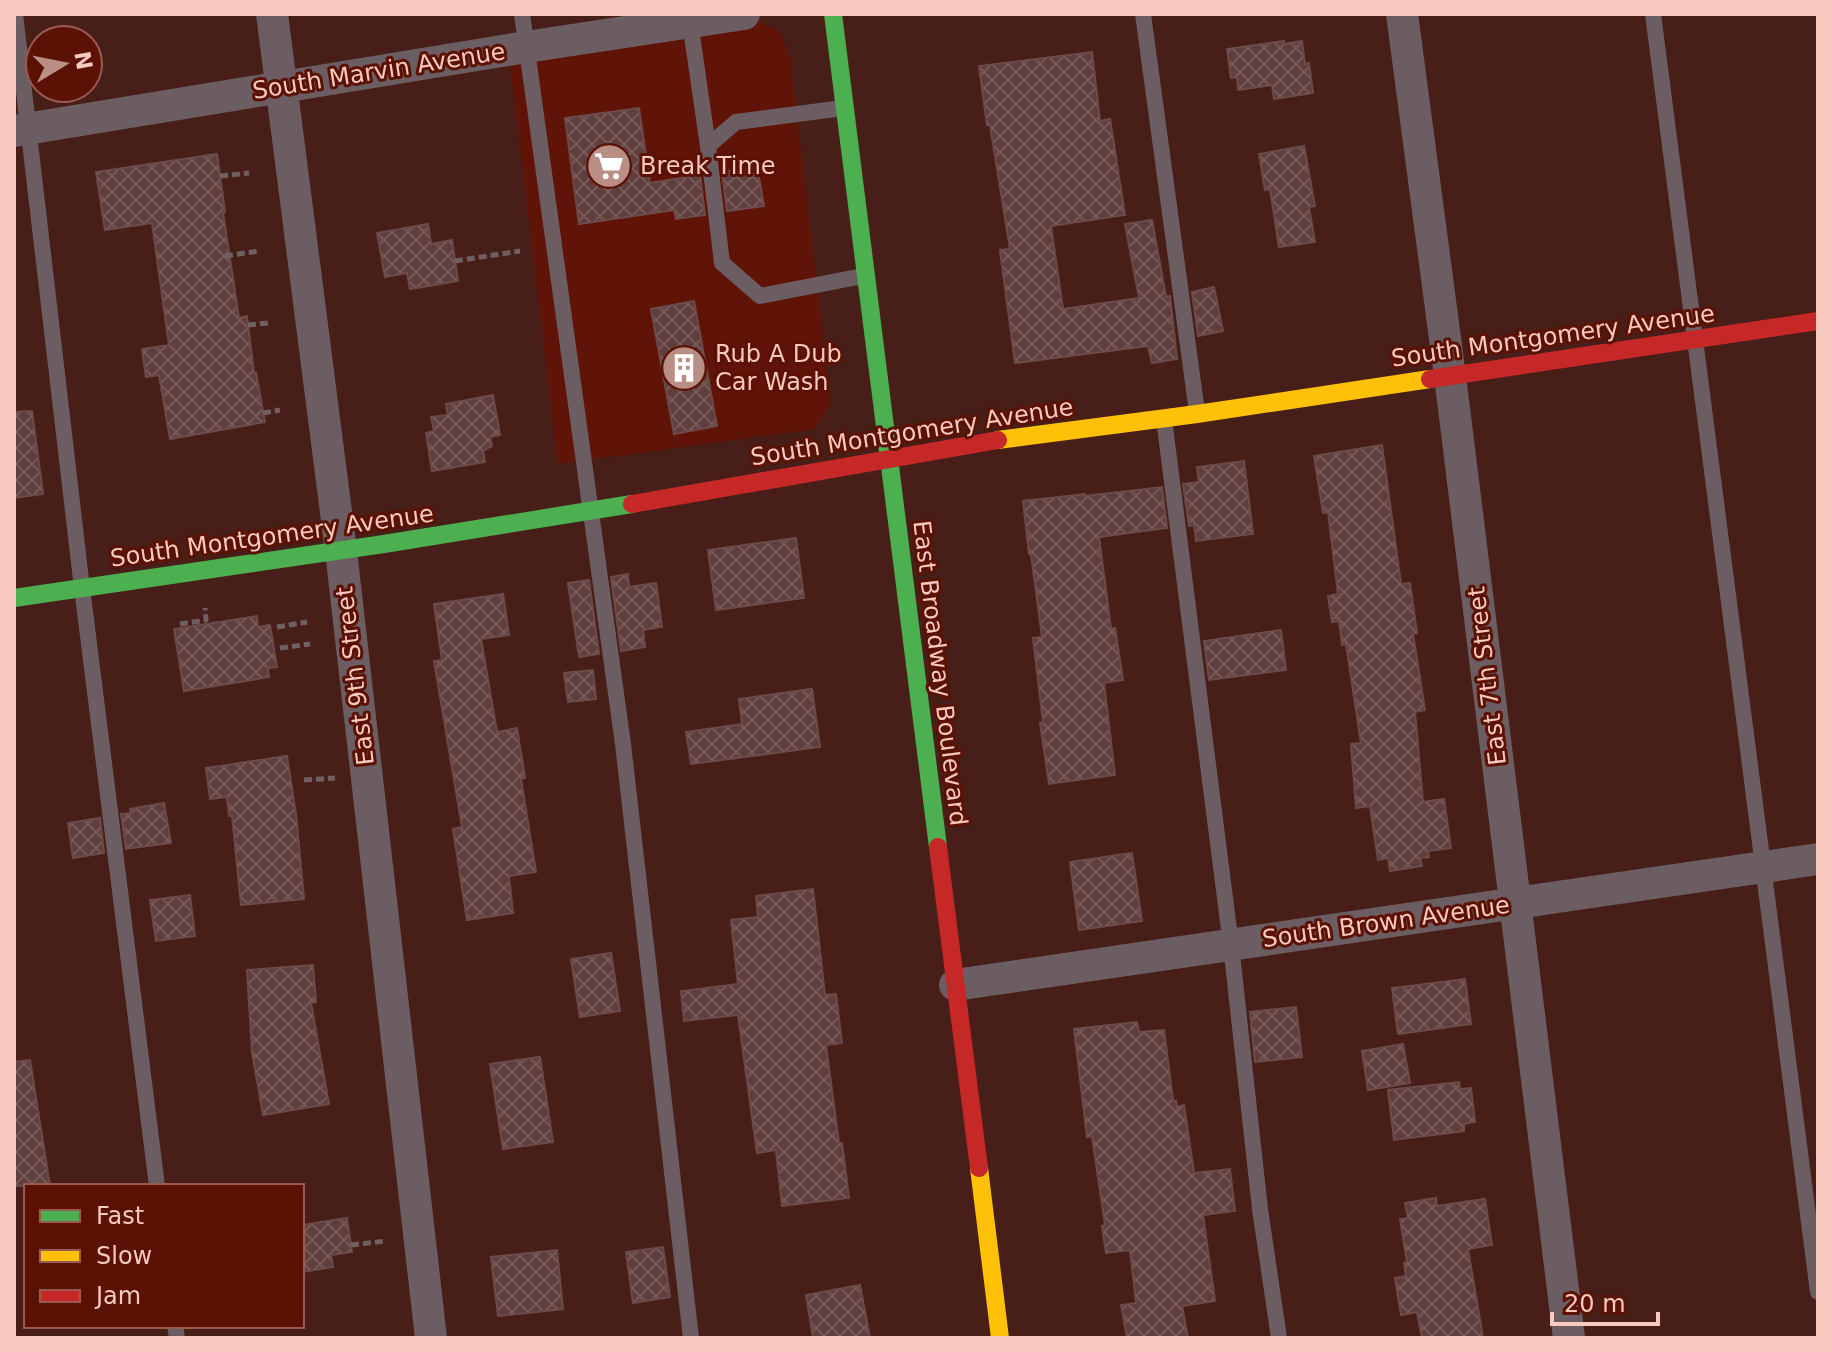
<svg xmlns="http://www.w3.org/2000/svg" width="1832" height="1352" font-family="'DejaVu Sans',sans-serif">
	<defs>
		<pattern id="building-cross-hatch" width="8" height="8" patternUnits="userSpaceOnUse" patternTransform="scale(2)"><rect width="8" height="8" fill="#5f3e3d"/><path d="M0 0l8 8M0 8l8-8" fill="none" stroke="#775957"/></pattern>
	</defs>
	<rect width="100%" height="100%" fill="#471f18"/>
	<path fill="#601307" d="M758 21 780 32 790 58 831 403 815 429 558 464 509 55Z"/>
	<path fill="url(#building-cross-hatch)" stroke="#6c4b4a" stroke-width="2" d="M1284 41V44L1302 41 1305 64 1309 63 1313 93 1274 99 1272 85 1238 90 1237 77 1231 78 1227 49Z
		M1092 52 1100 121 1110 119 1125 215 1051 226 1063 309 1139 298 1125 224 1152 220 1166 297 1170 296 1177 359 1152 363 1148 346 1015 363 1000 250 1010 249 990 125H987L979 66Z
		M639 108 650 183 700 175 705 215 676 219 674 210 579 224 565 118Z
		M1304 146 1315 206 1309 207 1315 242 1279 247 1270 189 1265 190 1259 154Z
		M217 154 225 212 223 213 239 318 247 316 254 373H256L265 422 170 439 159 375 146 377 142 349 169 345 152 223 105 230 96 172Z
		M757 166 764 206 727 211 722 172Z
		M428 224 431 244 452 240 458 281 410 289 407 273 385 277 377 233Z
		M1214 287 1223 331 1198 336 1192 292Z
		M694 301 717 426 674 434 651 309Z
		M493 395 500 435 490 437 492 446 483 451 485 462 432 471 426 433 434 431 431 417 448 415 446 404Z
		M32 411 43 494 14 498V412Z
		M1382 445 1401 584 1410 583 1417 633 1413 634 1425 710 1415 712 1423 802 1444 799 1451 848 1428 851 1429 857 1420 858 1422 866 1390 871 1388 858 1378 860 1370 806 1356 808 1351 744 1361 743 1346 644 1342 645 1339 621 1332 622 1328 596 1338 594 1328 512 1323 513 1314 456Z
		M1244 461 1253 534 1196 541 1194 525 1189 526 1183 484 1199 482 1197 467Z
		M1162 487 1167 528 1099 537 1111 629 1115 628 1123 680 1104 683 1115 775 1049 784 1040 723 1043 722 1033 638 1042 637 1031 554H1029L1023 501 1085 494V496Z
		M796 538 804 598 716 610 708 550Z
		M628 574 629 587 656 583 662 627 643 630 645 647 621 651 611 577Z
		M589 580 599 654 579 657 568 583Z
		M503 594 509 635 481 639 497 732 517 728 525 778 521 779 536 872 509 876 513 913 467 920 453 829 462 827 434 661 442 660 434 604Z
		M257 616 258 627 270 625 277 667 268 668 269 677 184 691 174 629Z
		M1281 630 1286 670 1209 680 1204 641Z
		M593 670 596 699 568 702 564 673Z
		M812 689 820 747 691 764 686 732 742 724 739 699Z
		M287 756 296 814 304 899 241 905 232 815 229 816 227 797 210 799 206 768Z
		M164 803 171 843 126 849 121 814 131 813 130 809Z
		M100 818 104 853 73 858 68 823Z
		M1132 853 1142 921 1079 930 1070 862Z
		M813 889 825 995 836 994 842 1043 826 1045 839 1143H842L849 1198 782 1206 776 1150 757 1153 738 1015 684 1021 681 991 738 984 731 920 758 917 756 896Z
		M190 895 195 936 156 941 150 900Z
		M611 953 620 1011 580 1017 571 959Z
		M313 965 316 1002 311 1003 329 1104 263 1115 252 1052 247 970Z
		M1465 979 1471 1024 1398 1034 1392 988Z
		M1296 1007 1302 1057 1255 1062 1250 1012Z
		M1137 1022 1139 1032 1164 1030 1173 1101H1176L1177 1107 1184 1105 1194 1173 1230 1169 1235 1211 1203 1215 1215 1301 1182 1306 1188 1338H1127L1121 1305 1136 1303 1130 1250 1106 1253 1102 1226 1105 1225 1092 1136 1087 1137 1074 1029Z
		M1403 1044 1410 1083 1368 1090 1362 1051Z
		M540 1057 553 1142 503 1149 490 1064Z
		M30 1060 50 1186H14V1062Z
		M1459 1082 1460 1089 1471 1088 1475 1122 1464 1124V1131L1394 1140 1388 1090Z
		M1436 1198 1437 1206 1485 1199 1492 1245 1468 1249 1483 1338H1422L1417 1312 1401 1315 1395 1278 1406 1276 1404 1263 1407 1262 1400 1219 1408 1218 1405 1203Z
		M347 1218 352 1252 331 1255 333 1267 302 1272V1225Z
		M663 1247 670 1297 633 1303 626 1252Z
		M557 1250 563 1309 498 1316 491 1257Z
		M860 1285 870 1338H813L806 1295Z"/>
	<g fill="none" stroke-linecap="round" stroke-linejoin="round">
		<path stroke="#706062" stroke-width="5" stroke-dasharray="8 4" stroke-linecap="butt" d="M220 176 249 173
			M225 256 259 251
			M455 261 520 251
			M248 325 268 323
			M263 413 280 410
			M180 624 206 620 205 608
			M277 627 307 622
			M280 648 310 644
			M304 780 335 778
			M351 1245 386 1241"/>
		<path stroke="#6b5d61" stroke-width="16" d="M15 14 82 588 157 1186
			M522 14 623 744 691 1338
			M1143 14 1197 412
			M1653 14 1818 1292
			M690 22 708 146
			M843 108 736 122 708 146 722 263 760 296 863 276
			M1164 419 1231 945 1260 1209 1279 1338
			M175 1326 177 1338"/>
		<path stroke="#6b5d61" stroke-width="32" d="M272 14 341 551 431 1338
			M1402 14 1450 376 1569 1338
			M14 131 526 47 744 14
			M955 985 1818 859"/>
		<path stroke="#4caf50" stroke-width="18" d="M833 14 938 847
			M14 598 384 544 632 504"/>
		<path stroke="#ffc107" stroke-width="18" d="M998 440 1197 414 1430 379
			M979 1168 1000 1338"/>
		<path stroke="#c62828" stroke-width="18" d="M1430 379 1818 321
			M632 504 998 440
			M938 847 979 1168"/>
	</g>
	<defs>
		<g id="supermarket-disc" transform="scale(2.3)"><circle r="9.5" fill="#b98e85" stroke="#5b1104"/><path d="M-6-5.5h2.5l.6 2H6L4.5 2H-2.5L-4.4-4H-6ZM-1.5 3.2a1.3 1.3 0 1 0 .1 0ZM3 3.2a1.3 1.3 0 1 0 .1 0Z" fill="#fff"/></g>
		<g id="building-disc" transform="scale(2.3)"><circle r="9.5" fill="#b98e85" stroke="#5b1104"/><path d="M-4-6H4V6H1V3H-1V6H-4ZM-2.5-4.3h1.7v1.8h-1.7ZM.8-4.3h1.7v1.8H.8ZM-2.5-1h1.7V.8h-1.7ZM.8-1h1.7V.8H.8Z" fill="#fff"/></g>
	</defs>
	<g fill-rule="evenodd">
		<use href="#supermarket-disc" x="609" y="166"/>
		<use href="#building-disc" x="684" y="368"/>
	</g>
	<g text-anchor="middle" dominant-baseline="central" stroke-width="6" stroke-linejoin="round" paint-order="stroke">
		<g font-size="24" fill="#f7c9bf" stroke="#5b1104">
			<text transform="translate(379 71) rotate(-9)">South Marvin Avenue</text>
			<text transform="translate(1553 336) rotate(-8)">South Montgomery Avenue</text>
			<text transform="translate(912 432) rotate(-9)">South Montgomery Avenue</text>
			<text transform="translate(272 536) rotate(-8)">South Montgomery Avenue</text>
			<text transform="translate(940 673) rotate(83)">East Broadway Boulevard</text>
			<text transform="translate(355 676) rotate(-97)">East 9th Street</text>
			<text transform="translate(1487 676) rotate(-97)">East 7th Street</text>
			<text transform="translate(1386 922) rotate(-8)">South Brown Avenue</text>
		</g>
		<g font-size="24" fill="#f7c9bf" stroke="#5b1104" text-anchor="start">
			<text x="640" y="166">Break Time</text>
			<text x="715" y="354">Rub A Dub<tspan x="715" dy="28">Car Wash</tspan></text>
		</g>
	</g>
	<rect width="1832" height="1352" fill="none" stroke="#f7c9bf" stroke-width="32"/>
	<rect x="24" y="1184" width="280" height="144" fill="#5b1104" stroke="#995b4f" stroke-width="2"/>
	<rect x="40" y="1210" width="40" height="12" fill="#4caf50" stroke="#995b4f" stroke-width="2"/>
	<text x="96" y="1224" font-size="24" fill="#f7c9bf">Fast</text>
	<rect x="40" y="1250" width="40" height="12" fill="#ffc107" stroke="#995b4f" stroke-width="2"/>
	<text x="96" y="1264" font-size="24" fill="#f7c9bf">Slow</text>
	<rect x="40" y="1290" width="40" height="12" fill="#c62828" stroke="#995b4f" stroke-width="2"/>
	<text x="96" y="1304" font-size="24" fill="#f7c9bf">Jam</text>
	<g transform="translate(64 64) rotate(80)"><circle r="38" fill="#5b1104" stroke="#995b4f" stroke-width="2"/>
	<path d="M0-6L14 30L0 20L-14 30Z" fill="#b98e85"/>
	<text y="-12" font-size="22" font-weight="bold" text-anchor="middle" fill="#f7c9bf">N</text>
	</g>
	<path d="M1552 1312v12h106v-12" fill="none" stroke="#f7c9bf" stroke-width="4"/>
	<text x="1564" y="1312" font-size="24" fill="#f7c9bf" stroke="#5b1104" stroke-width="6" paint-order="stroke">20 m</text>
</svg>
